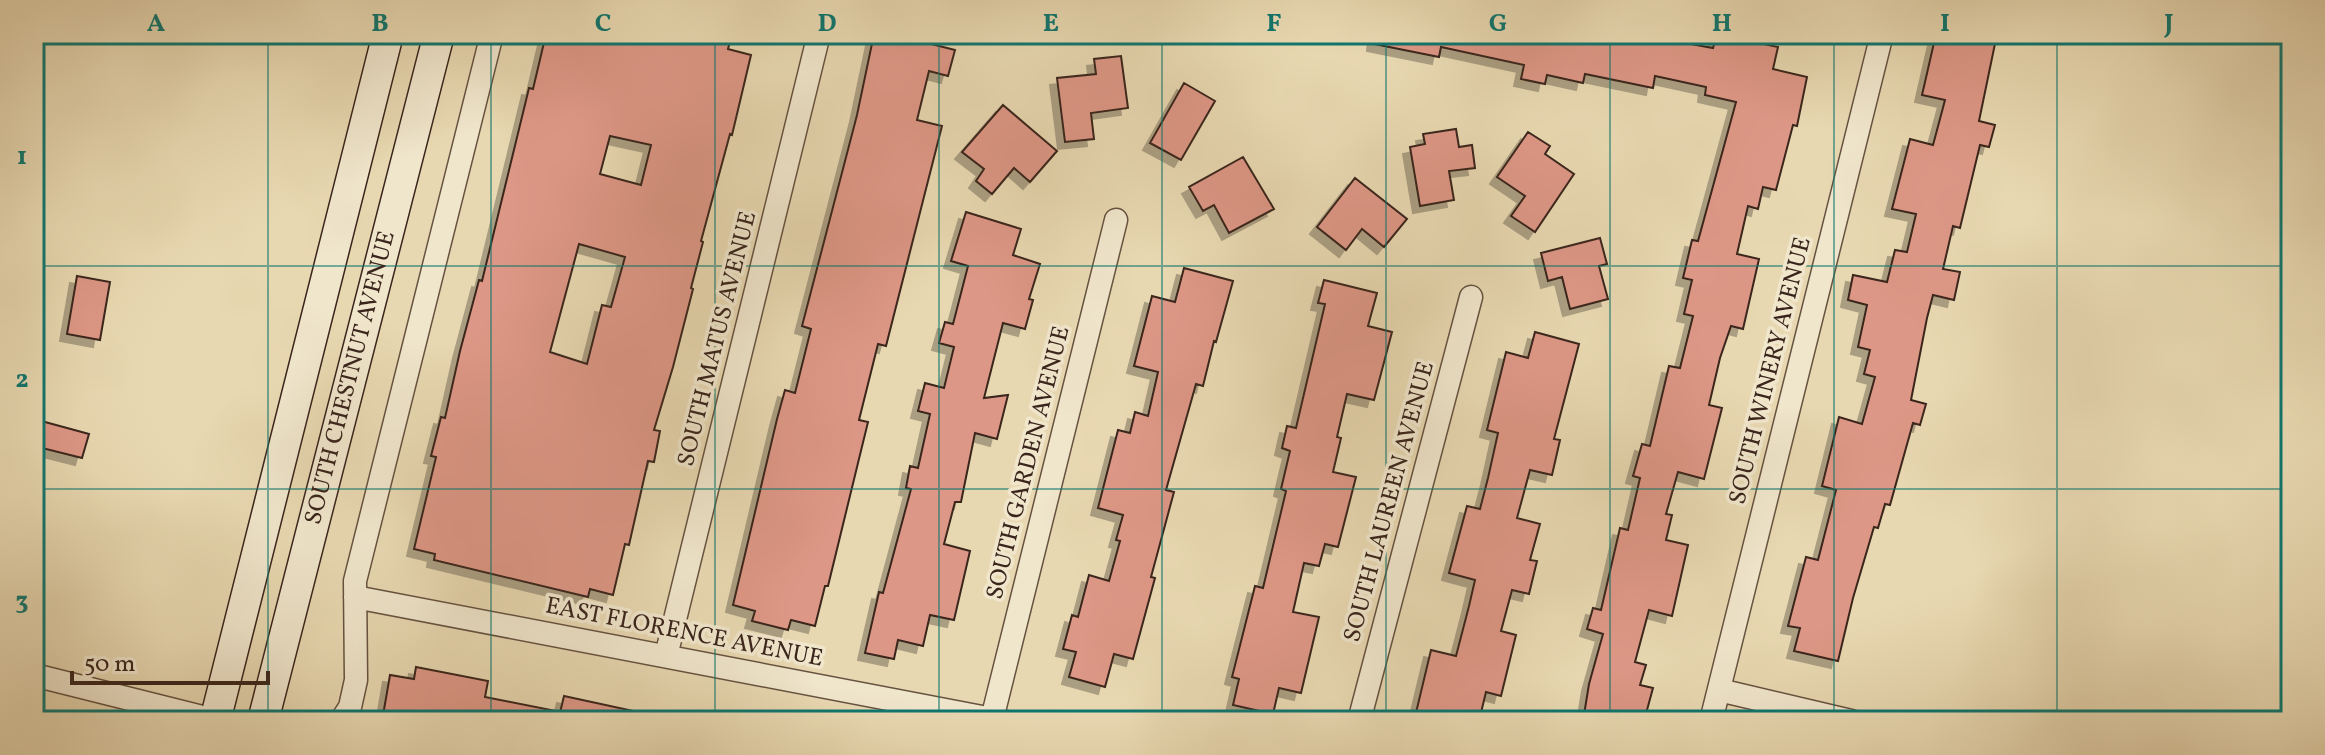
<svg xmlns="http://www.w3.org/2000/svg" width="2325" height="755" font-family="Vollkorn,serif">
	<defs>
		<filter id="shadow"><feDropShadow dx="-7" dy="7" stdDeviation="0" flood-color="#0004"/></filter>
	</defs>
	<rect width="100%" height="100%" fill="#e8d8b1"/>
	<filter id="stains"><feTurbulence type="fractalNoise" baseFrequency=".0025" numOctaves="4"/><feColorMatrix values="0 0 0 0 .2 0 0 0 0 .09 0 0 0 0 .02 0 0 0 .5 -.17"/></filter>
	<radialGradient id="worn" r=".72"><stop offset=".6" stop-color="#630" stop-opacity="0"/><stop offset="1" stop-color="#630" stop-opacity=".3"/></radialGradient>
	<path fill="#dd9786" stroke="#3a251c" stroke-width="2" fill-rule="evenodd" filter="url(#shadow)" d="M546 34H732L728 49 751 55 732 135 730 134 701 241 703 242 691 288 693 289 673 367 654 430 660 431 654 462 648 461 629 545 625 544 613 595 590 589 588 597 434 560 435 554 414 549 436 457 431 456 441 417 445 418 460 351 479 280 482 281 529 88 533 89ZM610 136 651 145 641 185 600 174ZM579 244 625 257 611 307 602 305 587 364 550 352Z
		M874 34H892L955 50 948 76 929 71 917 120 942 126 886 346 878 344 859 420 868 422 828 586H825L815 626 791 620 788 630 752 621 755 611 733 605 777 419 785 390 795 393 811 329 802 326 857 115Z
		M1375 34H1637L1713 48 1717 34 1778 47 1773 69 1807 77 1797 126 1793 125 1776 190 1763 187 1758 209 1748 206 1737 254 1759 259 1743 329 1731 326 1720 358 1709 405 1722 408 1704 479 1678 472 1666 514 1672 515 1666 540 1688 545 1672 616 1649 610 1635 662 1646 665 1640 685 1653 688 1644 721H1583L1589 684 1603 634 1587 629 1593 608 1601 610 1620 528 1628 530 1640 478 1633 476 1642 444 1650 446 1669 366 1680 368 1693 316 1684 314 1692 280 1683 278 1692 240 1698 241 1736 102 1705 95 1706 87 1655 76 1653 88 1585 74 1583 83 1547 75 1545 84 1521 79 1524 65 1441 47 1439 57 1374 44Z
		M1936 34H1997L1979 121 1995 125 1989 147 1980 145 1960 228 1953 226 1943 269 1960 272 1954 300 1933 295 1927 318 1911 400 1926 404 1920 425 1913 423 1890 505 1885 504 1878 528 1874 527 1853 598 1838 661 1794 651 1800 628 1788 626 1806 557 1818 560 1836 490 1822 486 1839 417 1862 424 1875 377 1864 374 1870 350 1858 347 1867 305 1848 300 1853 275 1887 282 1895 250 1907 252 1916 214 1892 209 1910 139 1933 145 1945 100 1922 95Z
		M1121 56 1128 108 1091 113 1094 139 1065 142 1057 78 1096 74 1094 59Z
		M1184 83 1215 101 1181 160 1150 143Z
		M1003 105 1057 151 1030 182 1014 168 992 194 976 181 984 169 962 152Z
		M1456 129 1459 147 1472 145 1475 168 1449 171 1454 200 1420 206 1410 147 1425 144 1423 134Z
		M1528 132 1550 146 1545 154 1574 174 1535 232 1511 216 1525 196 1497 177Z
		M1243 157 1274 209 1229 233 1214 205 1203 211 1189 187Z
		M1355 178 1407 219 1384 247 1362 229 1346 250 1317 227Z
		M966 212 1021 229 1013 255 1040 264 1029 299 1033 300 1025 329 1003 323 984 398 1008 395 997 439 975 433 961 502H955L944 544 970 551 954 620 930 615 923 646 898 640 894 659 865 653 879 592 883 593 911 489 906 488 910 466 918 468 930 414 918 411 925 383 944 388 954 347 939 343 945 322 953 324 968 266 951 261Z
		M1600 238 1607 264 1599 266 1608 299 1570 309 1562 277 1548 281 1541 253Z
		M1184 268 1233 281 1216 342 1214 341 1203 386 1196 384 1166 490 1174 492 1151 577 1155 578 1133 659 1114 654 1105 687 1069 677 1076 652 1063 649 1072 615 1078 617 1089 575 1109 581 1120 541 1116 540 1123 515 1098 508 1118 430 1130 433 1135 412 1148 416 1158 372 1134 366 1152 296 1175 302Z
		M77 276 110 282 100 340 67 334Z
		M1324 280 1377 293 1368 326 1392 332 1374 400 1347 394 1337 437 1341 438 1333 472 1356 477 1338 547 1325 544 1319 566 1304 563 1293 612 1319 617 1301 693 1279 688 1273 714 1233 705 1239 679 1232 677 1255 586 1263 588 1286 491 1281 489 1290 451 1282 448 1287 426 1296 428 1325 304 1318 303Z
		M1535 332 1579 344 1554 439 1560 440 1552 475 1530 470 1517 518 1540 524 1530 560 1537 561 1529 594 1512 590 1501 631 1516 635 1501 696 1486 692 1479 721H1414L1431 650 1456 656 1469 606 1475 580 1449 573 1467 506 1480 509 1488 478 1498 433 1487 430 1506 352 1528 358Z
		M34 419 89 434 82 458 34 446Z
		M416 667 488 681 485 697 556 711 555 721H382L390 675 414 679Z
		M564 696 638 712 637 721H558Z"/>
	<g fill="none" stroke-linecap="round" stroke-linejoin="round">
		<g stroke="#665241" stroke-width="25">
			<path id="street" d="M355 597 1003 721
				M666 656 819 34
				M34 675 218 721
				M1719 690 1851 721
				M992 719 1116 220
				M341 721 350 707 356 680 355 581 492 34
				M1359 721 1471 297
				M1711 721 1882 34"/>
		</g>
		<g stroke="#3a251c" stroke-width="33">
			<g id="secondary">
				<path d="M215 721 388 34"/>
				<path id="s1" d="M263 721 439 34"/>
			</g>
		</g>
		<use href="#street" stroke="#f0e6cc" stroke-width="22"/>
		<use href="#secondary" stroke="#f0e6cc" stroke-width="30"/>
	</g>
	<path fill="none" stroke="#0f766e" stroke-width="2" stroke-opacity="0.55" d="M268 34V721M491 34V721M715 34V721M939 34V721M1162 34V721M1386 34V721M1610 34V721M1834 34V721M2057 34V721M34 266H2291M34 489H2291"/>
	<g text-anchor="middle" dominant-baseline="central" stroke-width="7" stroke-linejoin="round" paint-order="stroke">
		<g font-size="24" fill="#3a251c" stroke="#f0e6cc">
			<text transform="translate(718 339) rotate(-76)">SOUTH MATUS AVENUE</text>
			<text transform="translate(1771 371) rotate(-76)">SOUTH WINERY AVENUE</text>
			<text stroke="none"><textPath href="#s1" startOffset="354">SOUTH CHESTNUT AVENUE</textPath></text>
			<text transform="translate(1029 463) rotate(-76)">SOUTH GARDEN AVENUE</text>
			<text transform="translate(1390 502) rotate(-75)">SOUTH LAUREEN AVENUE</text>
			<text transform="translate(684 633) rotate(11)">EAST FLORENCE AVENUE</text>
		</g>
	</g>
	<rect width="2325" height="755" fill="none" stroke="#e8d8b1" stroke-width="88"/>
	<path d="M72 671v12h196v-12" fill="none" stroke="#3a251c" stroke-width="4"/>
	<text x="84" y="671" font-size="24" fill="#3a251c" stroke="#f0e6cc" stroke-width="6" paint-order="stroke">50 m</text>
	<rect x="44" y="44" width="2237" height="667" fill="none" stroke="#0f766e" stroke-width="3"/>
	<g font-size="26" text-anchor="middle" font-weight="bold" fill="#0f766e">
		<text x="156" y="31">A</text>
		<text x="380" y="31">B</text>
		<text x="603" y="31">C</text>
		<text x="827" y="31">D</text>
		<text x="1051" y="31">E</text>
		<text x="1274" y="31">F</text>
		<text x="1498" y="31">G</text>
		<text x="1722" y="31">H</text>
		<text x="1945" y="31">I</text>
		<text x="2169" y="31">J</text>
		<text x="22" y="164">1</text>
		<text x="22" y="387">2</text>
		<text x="22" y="609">3</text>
	</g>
	<rect width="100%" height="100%" filter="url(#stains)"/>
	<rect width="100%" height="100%" fill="url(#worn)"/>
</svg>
